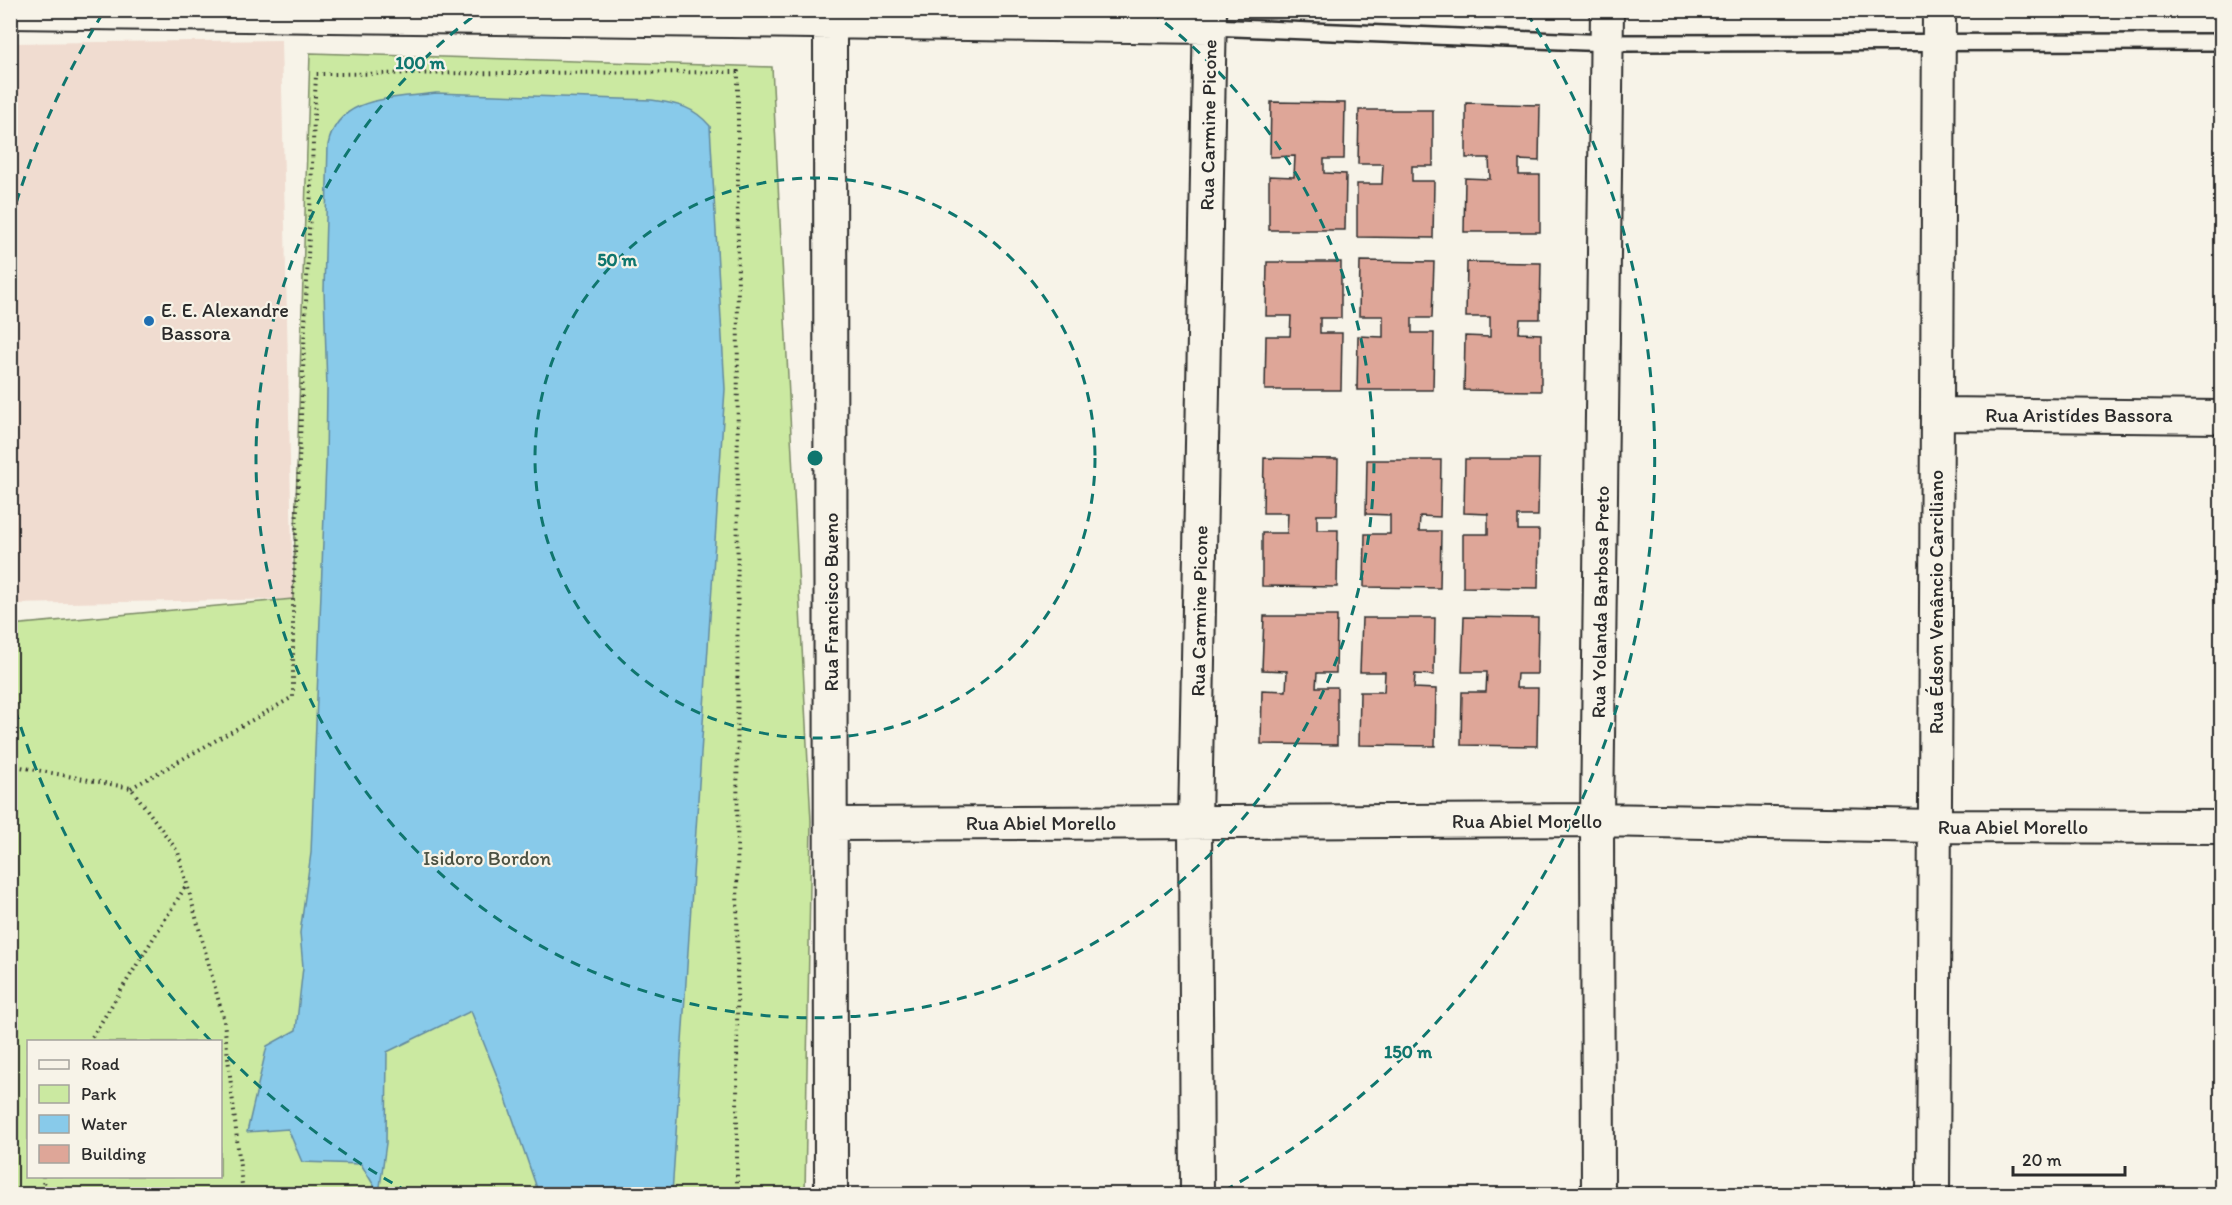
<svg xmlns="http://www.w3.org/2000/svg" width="2232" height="1205" font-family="Itim,sans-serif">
	<rect width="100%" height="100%" fill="#f7f3e8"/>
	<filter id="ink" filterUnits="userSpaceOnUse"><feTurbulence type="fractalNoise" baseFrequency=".0167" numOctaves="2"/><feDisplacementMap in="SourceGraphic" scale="12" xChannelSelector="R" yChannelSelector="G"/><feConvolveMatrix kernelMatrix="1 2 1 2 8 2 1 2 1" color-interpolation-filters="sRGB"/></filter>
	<g filter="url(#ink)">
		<path fill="#f0dcd0" d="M281 40 293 599 11 604 10 43Z"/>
		<path fill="#cbe9a1" stroke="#7b8a66" stroke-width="1.5" fill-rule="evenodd" d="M310 53 772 67 811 821 805 1194H11V625L293 599ZM28 1042H220V1176H28Z"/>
		<path fill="#88caea" stroke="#638a9e" stroke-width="1.5" d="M436 93 651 100C676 104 692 105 710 126L725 389 672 1194H539L505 1096 471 1011 387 1052 386 1143 379 1194 361 1164 302 1162 288 1129 247 1132 267 1046 296 1030 303 967 300 933 311 853 326 463 327 388 324 290 328 145C338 94 395 99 436 93Z"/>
		<path fill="#dea698" stroke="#2b2b2b" stroke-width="1.5" d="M1271 102 1345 103 1344 159H1324V173L1346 174 1345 230H1269V176L1294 177 1295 156 1270 157Z
			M1466 103 1540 105 1539 161 1519 160V175H1540V232H1464L1465 178 1490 179 1489 158H1466Z
			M1359 110H1433V166H1412V181H1434L1433 238 1357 237V184H1382L1383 164H1358Z
			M1360 261 1434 262 1432 318H1412V333H1434L1433 390H1357L1358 336 1383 337V316H1359Z
			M1267 262H1341V318H1320V333H1342L1341 390H1265L1266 336H1290L1291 316H1266Z
			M1467 262 1541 263 1540 319H1520L1519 333 1541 334V391L1464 390 1465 336 1490 337V317H1466Z
			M1264 458 1338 459 1337 515H1317V530H1338L1337 587 1262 586V533H1287L1288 513H1263Z
			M1465 459H1539L1538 516H1518V530H1539L1538 588 1463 587V534H1488V514L1464 513Z
			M1367 460H1441L1440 517 1420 516 1419 531H1441L1440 588 1364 587 1365 534H1390V515L1366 514Z
			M1264 616H1337L1336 673H1317L1316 687H1337V745L1261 744 1262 690 1286 691 1287 671 1262 670Z
			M1464 617 1538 618 1537 674H1517L1516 688H1538L1537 746 1461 745 1462 692H1486L1487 672H1462Z
			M1362 618H1435L1434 675 1415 674 1414 688 1436 689 1435 746 1359 745 1360 692H1384L1385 672H1360Z"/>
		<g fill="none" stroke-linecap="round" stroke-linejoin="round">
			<g stroke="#2b2b2b" stroke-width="20">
				<path id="service" d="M1210 27 1608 43 2222 42"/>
			</g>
			<g stroke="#2b2b2b" stroke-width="36">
				<path id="minor" d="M830 10 831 1194
					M10 12 1210 27
					M1937 414 2222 417
					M832 824 1597 820 1935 826 2222 827
					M1197 1194 1195 823 1210 10
					M1598 1194 1597 820 1607 10
					M1933 1194 1939 10"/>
			</g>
			<path stroke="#2b2b2b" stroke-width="4" stroke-dasharray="1.5 4.5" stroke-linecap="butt" d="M10 765 131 788 178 852 187 884 224 1021 243 1194
				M131 788 293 697V599L316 74 738 72 737 1194
				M89 1042 187 884
				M43 1176 44 1194"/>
			<use href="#service" stroke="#f7f3e8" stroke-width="15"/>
			<use href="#minor" stroke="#f7f3e8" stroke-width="32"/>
		</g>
	</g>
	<g fill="none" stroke="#0f766e" stroke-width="3" stroke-dasharray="10 8">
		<circle cx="815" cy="458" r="280"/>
		<path d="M1151 12A559 559 0 1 1 479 12"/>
		<path d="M408 1192A839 839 0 0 1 222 1051M211 1041A839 839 0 0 1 11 696M11 220A839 839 0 0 1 103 13M1527 13A839 839 0 0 1 1222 1192"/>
	</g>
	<circle fill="#1f6fb2" stroke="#f7f3e8" stroke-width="2" cx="149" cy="321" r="6"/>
	<g text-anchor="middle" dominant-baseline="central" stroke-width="4.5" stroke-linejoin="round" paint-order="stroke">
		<g font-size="20" fill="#2b2b2b" stroke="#f7f3e8">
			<text transform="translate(1208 125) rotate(-89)">Rua Carmine Picone</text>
			<text x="2079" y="415">Rua Aristídes Bassora</text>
			<text transform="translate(831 602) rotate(-90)">Rua Francisco Bueno</text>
			<text transform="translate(1600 602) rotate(-89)">Rua Yolanda Barbosa Preto</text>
			<text transform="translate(1936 602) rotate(-90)">Rua Édson Venâncio Carciliano</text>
			<text transform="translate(1199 611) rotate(-89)">Rua Carmine Picone</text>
			<text x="1527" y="821">Rua Abiel Morello</text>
			<text x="1041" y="823">Rua Abiel Morello</text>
			<text x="2013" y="827">Rua Abiel Morello</text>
		</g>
		<g font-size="20" fill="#2b2b2b" stroke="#f7f3e8" text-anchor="start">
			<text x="161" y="310">E. E. Alexandre<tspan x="161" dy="23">Bassora</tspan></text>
		</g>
		<g font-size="20" fill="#4b5143" stroke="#f7f3e8">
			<text x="487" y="858">Isidoro Bordon</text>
		</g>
	</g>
	<circle cx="815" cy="458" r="9" fill="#0f766e" stroke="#f7f3e8" stroke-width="3"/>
	<g font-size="18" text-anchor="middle" font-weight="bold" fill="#0f766e" stroke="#f7f3e8" stroke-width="4.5" stroke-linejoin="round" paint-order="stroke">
		<text x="420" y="69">100 m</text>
		<text x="617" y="266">50 m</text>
		<text x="1408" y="1058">150 m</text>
	</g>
	<rect width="2232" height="1205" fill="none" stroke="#f7f3e8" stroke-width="36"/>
	<rect x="18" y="18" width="2196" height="1169" fill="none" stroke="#2b2b2b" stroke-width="2" filter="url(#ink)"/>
	<rect x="27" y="1040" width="195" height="138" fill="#f7f3e8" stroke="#a5a39c" stroke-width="1.5"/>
	<rect x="39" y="1060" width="30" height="9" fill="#f7f3e8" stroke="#a5a39c" stroke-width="1.5"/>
	<text x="81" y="1070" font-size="18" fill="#2b2b2b">Road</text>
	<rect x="39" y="1085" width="30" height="18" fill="#cbe9a1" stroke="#a5a39c" stroke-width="1.5"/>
	<text x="81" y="1100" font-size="18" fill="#2b2b2b">Park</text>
	<rect x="39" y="1115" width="30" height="18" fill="#88caea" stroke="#a5a39c" stroke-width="1.5"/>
	<text x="81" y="1130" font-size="18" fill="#2b2b2b">Water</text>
	<rect x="39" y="1145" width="30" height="18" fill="#dea698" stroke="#a5a39c" stroke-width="1.5"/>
	<text x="81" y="1160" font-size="18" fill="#2b2b2b">Building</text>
	<path d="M2013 1166v9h112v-9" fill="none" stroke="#2b2b2b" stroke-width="3"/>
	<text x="2022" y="1166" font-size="18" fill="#2b2b2b" stroke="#f7f3e8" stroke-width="4.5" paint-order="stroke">20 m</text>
</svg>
